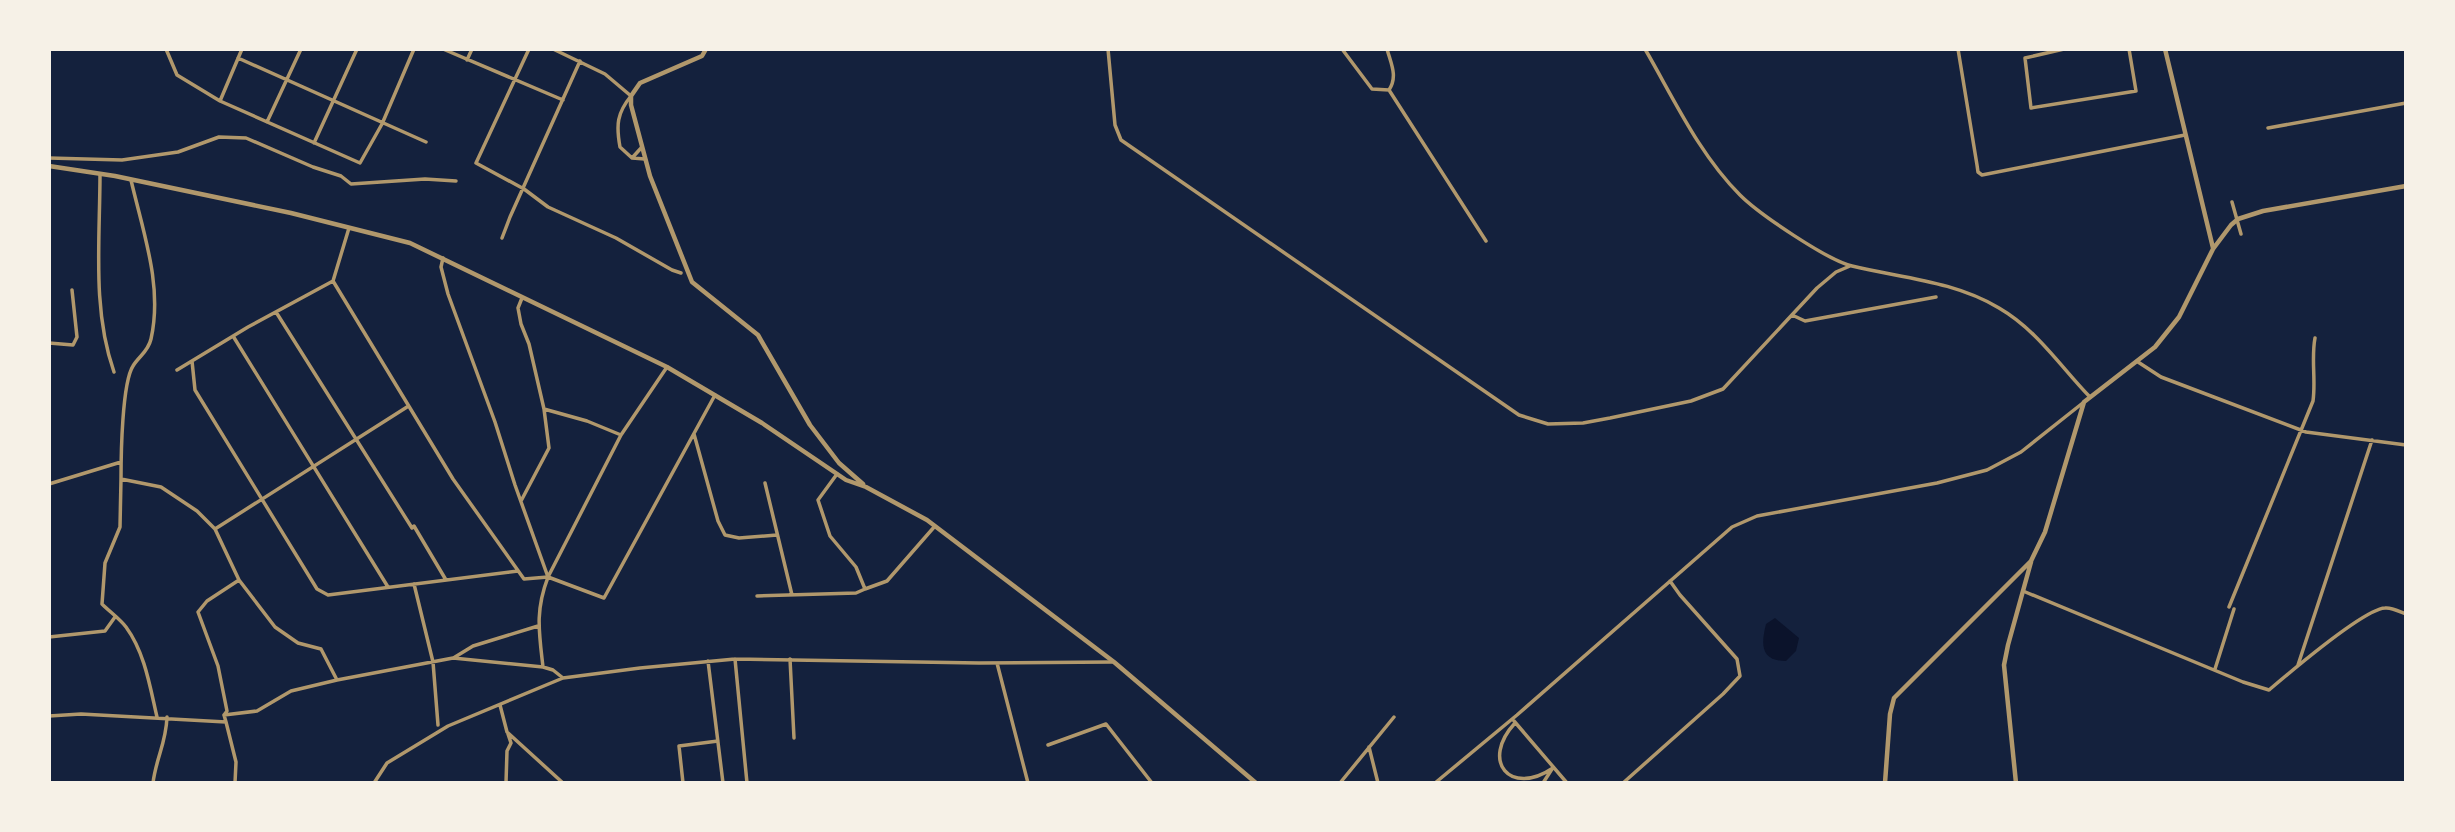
<svg xmlns="http://www.w3.org/2000/svg" width="2455" height="832" font-family="Spectral,serif">
	<rect width="100%" height="100%" fill="#14213d"/>
	<path fill="#0b132b" d="M1775 618 1799 638 1796 651 1786 661C1760 661 1761 644 1766 624Z"/>
	<g fill="none" stroke-linecap="round" stroke-linejoin="round">
		<path stroke="#b1986c" stroke-width="3.5" d="M166 49 177 75 220 101 242 49
			M443 49 563 100
			M529 49 476 163 524 189 548 207 616 238 672 270 681 273
			M553 49 605 74 631 96C617 113 616 125 620 147L632 158 642 147
			M1108 49 1115 125 1121 140 1519 415 1548 424 1583 423 1610 418 1691 401 1723 389 1817 288 1836 272 1850 266
			M1342 49 1372 89 1389 90 1486 241
			M1387 49C1391 64 1398 76 1389 90
			M1645 49C1674 99 1699 154 1740 195 1759 214 1827 260 1852 266 1902 278 1954 281 1999 308 2037 330 2060 366 2090 397
			M1958 49 1977 165 1978 172 1982 175 2185 135
			M2064 49 2025 58 2031 108 2136 91 2129 49
			M238 58 426 142
			M467 60 472 49
			M220 101 360 163 382 124 414 49
			M267 122 301 49
			M2268 128 2406 103
			M314 143 357 49
			M49 158 122 160 178 152 219 137 246 138 313 167 341 176 351 184 425 179 456 181
			M632 158 645 159
			M100 174C100 240 92 310 114 372
			M131 180C143 232 163 286 151 339 148 352 139 356 133 366 122 383 121 456 121 479L161 487 197 511 215 529 239 580 275 627 298 643 321 649 337 680
			M2232 202 2241 234
			M502 238 510 217 580 61
			M443 258 441 267 448 294 495 422 515 485 548 577
			M333 281 349 228
			M522 298 518 308 521 324 529 344 544 409 587 421 621 435
			M276 312 412 528
			M1792 315 1805 321 1936 297
			M233 336 388 587
			M49 343 73 345 77 337 72 290
			M192 361 195 390 317 589 328 595 518 571
			M2138 362 2161 377 2306 432 2406 445
			M177 370 248 327 333 281 453 479 524 579 548 577 604 598 715 395
			M694 434 718 521 725 535 739 538 777 535
			M121 479 120 527 105 563 102 604C110 612 120 619 126 627 145 653 150 687 157 717
			M765 483 792 595
			M49 484 121 462
			M521 501 549 448 544 409
			M414 526 446 580
			M215 529 407 407
			M414 584 433 662 438 725
			M865 589 887 581 935 526
			M2023 591 2243 682 2269 690C2289 673 2364 609 2385 608 2392 607 2400 612 2406 614
			M757 596 856 593 865 589 856 567 830 536 818 500 837 474
			M2229 607 2313 401C2316 379 2311 359 2315 338
			M49 637 105 631 115 617
			M455 657 473 646 538 626
			M735 659 747 783
			M790 659 794 738
			M708 661 723 783
			M997 663 1028 783
			M2298 665 2372 440
			M543 667C539 632 535 611 548 577L621 435 667 367
			M2215 669 2234 609
			M500 705 507 732 563 783
			M224 715 227 711 218 666 198 612 207 601 239 580
			M49 716 81 714 226 722 224 715 257 711 291 691 337 680 453 658 543 667 553 670 563 678
			M1514 721 1567 783
			M226 722 236 762 235 783
			M1515 723C1480 761 1510 797 1553 768
			M1048 745 1106 724 1152 783
			M1369 747 1378 783
			M153 783C156 758 166 744 167 717
			M374 783 387 763 448 726 563 678 640 668 735 659 979 663 1112 662
			M506 783 507 751 511 743 508 734
			M683 783 679 746 718 741
			M1340 783 1394 717
			M1435 783 1517 715 1732 527 1757 516 1937 483 1987 470 2021 452 2084 402
			M1543 783 1552 769
			M1623 783 1723 694 1740 676 1737 659 1680 595 1670 581"/>
		<path stroke="#b1986c" stroke-width="4.5" d="M706 49 702 56 640 83 631 96V105L650 176 692 282 758 335 810 425 839 463 863 484
			M2165 49 2213 248
			M49 166 115 176 291 213 410 243 667 367 762 423 846 480 866 487 927 520 1114 662 1256 783
			M1885 783 1890 714 1894 698 2031 561 2045 532 2084 402 2155 347 2179 317 2213 249 2231 225 2238 219 2263 211 2406 186
			M2016 783 2004 665 2008 645 2031 562"/>
	</g>
	<rect width="2455" height="832" fill="none" stroke="#f6f1e7" stroke-width="102"/>
</svg>
